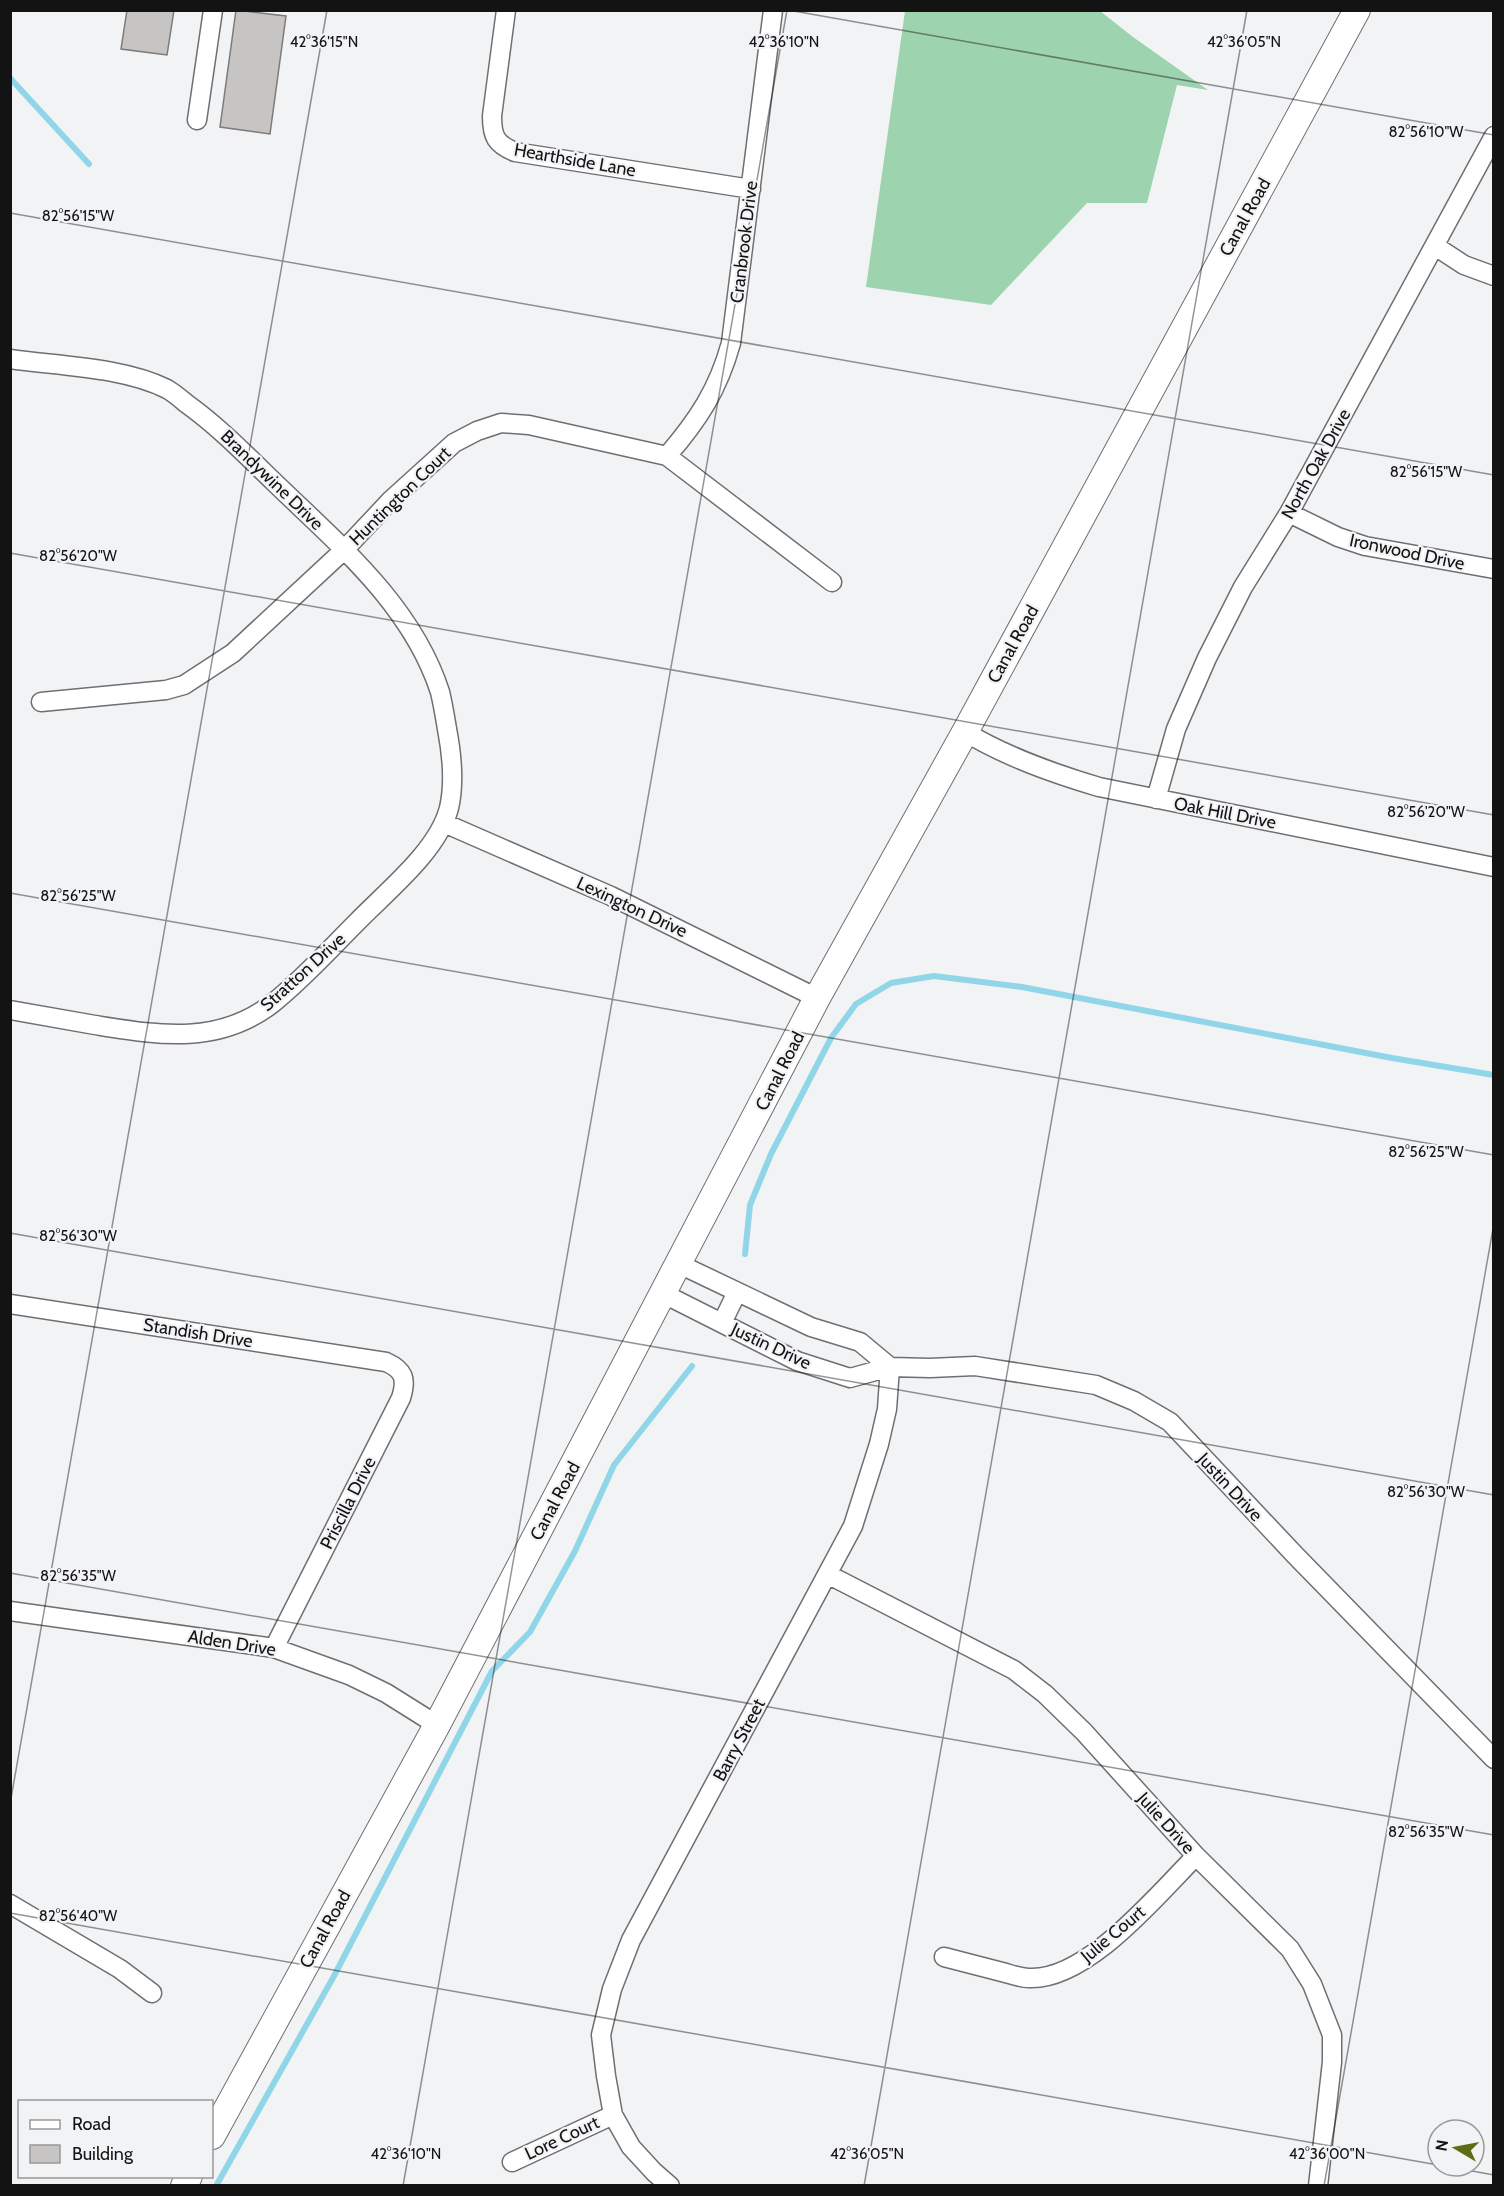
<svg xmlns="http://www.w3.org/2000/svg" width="1504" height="2196" font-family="Cabin,sans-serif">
	<rect width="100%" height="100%" fill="#f2f3f5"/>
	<path fill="#9ed3b0" d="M905 11H1100L1133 37 1208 90 1177 85 1147 203H1087L991 305 866 287Z"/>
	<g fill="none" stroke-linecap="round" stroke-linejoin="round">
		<path stroke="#91d6e8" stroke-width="6" d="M10 78 89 164
			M745 1254 750 1205 771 1154 831 1038 856 1004 891 983 934 976 1022 987 1392 1058 1494 1075
			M216 2186 334 1976 492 1671 530 1632 575 1551 614 1465 692 1366"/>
	</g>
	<path fill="#c7c5c3" stroke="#7c7b79" stroke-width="1.5" d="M127 10H174L167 55 121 49Z
		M236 10 286 16 270 134 220 127Z"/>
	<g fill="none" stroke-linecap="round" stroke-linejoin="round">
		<g stroke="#6e6f71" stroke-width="21">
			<path id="street" d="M506 10 492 116C492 137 496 144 515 152L751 189
				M197 120 213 10
				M1435 246 1464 265 1494 276
				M10 359C59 366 123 367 167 389 174 393 181 399 187 404 219 427 246 455 274 482 338 544 412 605 440 692 443 704 445 717 447 729 452 755 455 782 449 808 438 851 387 891 357 922 330 949 303 979 273 1003 218 1046 158 1035 95 1025 67 1020 39 1015 10 1010
				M667 456C698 420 718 390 731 343L773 10
				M1289 513 1338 537 1365 546 1494 569
				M41 702 166 690 184 685 233 653 344 550 391 500 454 443 477 431 501 423 529 425 667 456 832 582
				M965 732C1007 757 1052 773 1099 787L1494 867
				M1156 799 1176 729 1207 658 1243 587 1289 513 1494 136
				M444 823 611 896 817 998
				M664 1294 797 1361 850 1378 890 1367 860 1342 811 1327 679 1264
				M10 1304 386 1362C404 1370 407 1379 401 1398L274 1648
				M722 1323 737 1292
				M829 1575 1014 1670 1045 1694 1084 1732 1196 1856 1290 1949 1312 1984 1332 2035V2062L1318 2186
				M10 1611 274 1648 349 1675 386 1693 437 1725
				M10 1904 120 1969 152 1993
				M944 1957C963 1962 982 1967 1002 1972 1010 1974 1020 1978 1029 1978 1087 1981 1157 1895 1196 1856
				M512 2162 613 2115
				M670 2186 654 2172 631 2147 613 2115 606 2076 601 2035 612 1989 631 1940 853 1526 879 1444 887 1409 890 1367 930 1368 975 1366 1096 1385 1134 1401 1170 1422 1295 1555 1494 1759"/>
		</g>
		<g stroke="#6e6f71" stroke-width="28">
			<path id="secondary" d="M212 2136 437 1725 817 998 965 732 1357 10
				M184 2186 189 2176"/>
		</g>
		<use href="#street" stroke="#fff" stroke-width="18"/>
		<use href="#secondary" stroke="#fff" stroke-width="26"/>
	</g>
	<path fill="none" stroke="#131314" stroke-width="1.5" stroke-opacity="0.45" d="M788 10 1494 135M10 213 1494 475M10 553 1494 815M10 893 1494 1155M10 1233 1494 1495M10 1573 1494 1835M10 1804 327 10M10 1913 1438 2165M1445 2166 1494 2175M403 2186 787 10M864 2186 1247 10M1324 2186 1494 1223"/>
	<g text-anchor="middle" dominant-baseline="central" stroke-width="4.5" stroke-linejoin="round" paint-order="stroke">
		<g font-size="18" fill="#131314" stroke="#f2f3f5">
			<text transform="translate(575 160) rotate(10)">Hearthside Lane</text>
			<text transform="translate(1245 217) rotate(-61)">Canal Road</text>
			<text transform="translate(744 242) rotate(-83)">Cranbrook Drive</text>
			<text transform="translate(1316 464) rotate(-61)">North Oak Drive</text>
			<text transform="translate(272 480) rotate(44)">Brandywine Drive</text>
			<text transform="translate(400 496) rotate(-44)">Huntington Court</text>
			<text transform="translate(1407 552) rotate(12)">Ironwood Drive</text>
			<text transform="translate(1013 644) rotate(-61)">Canal Road</text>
			<text transform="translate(1225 813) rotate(11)">Oak Hill Drive</text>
			<text transform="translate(632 907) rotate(25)">Lexington Drive</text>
			<text transform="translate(303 972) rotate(-42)">Stratton Drive</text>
			<text transform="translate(780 1071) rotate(-63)">Canal Road</text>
			<text transform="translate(198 1333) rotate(9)">Standish Drive</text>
			<text transform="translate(771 1346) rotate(25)">Justin Drive</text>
			<text transform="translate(1230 1487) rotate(47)">Justin Drive</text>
			<text transform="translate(555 1501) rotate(-62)">Canal Road</text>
			<text transform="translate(348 1503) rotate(-63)">Priscilla Drive</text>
			<text transform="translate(232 1643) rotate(9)">Alden Drive</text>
			<text transform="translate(739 1740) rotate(-62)">Barry Street</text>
			<text transform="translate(1166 1823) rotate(48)">Julie Drive</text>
			<text transform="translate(325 1929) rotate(-61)">Canal Road</text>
			<text transform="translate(1113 1934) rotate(-40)">Julie Court</text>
			<text transform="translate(562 2138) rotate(-25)">Lore Court</text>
		</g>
	</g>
	<g font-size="15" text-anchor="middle" fill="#131314" stroke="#f2f3f5" stroke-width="4.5" stroke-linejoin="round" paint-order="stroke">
		<text x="784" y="47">42°36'10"N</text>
		<text x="1244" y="47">42°36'05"N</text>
		<text x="324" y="47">42°36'15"N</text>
		<text x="1426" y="137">82°56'10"W</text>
		<text x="78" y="221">82°56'15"W</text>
		<text x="1426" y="477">82°56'15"W</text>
		<text x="78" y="561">82°56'20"W</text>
		<text x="1426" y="817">82°56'20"W</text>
		<text x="78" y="901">82°56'25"W</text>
		<text x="1426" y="1157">82°56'25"W</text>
		<text x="78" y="1241">82°56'30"W</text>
		<text x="1426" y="1497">82°56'30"W</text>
		<text x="78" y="1581">82°56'35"W</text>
		<text x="1426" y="1837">82°56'35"W</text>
		<text x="78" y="1921">82°56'40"W</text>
		<text x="406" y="2159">42°36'10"N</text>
		<text x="867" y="2159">42°36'05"N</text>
		<text x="1327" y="2159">42°36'00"N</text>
	</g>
	<rect width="1504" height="2196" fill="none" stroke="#131314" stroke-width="24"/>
	<rect x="18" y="2100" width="195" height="78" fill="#f2f3f5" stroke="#99999b" stroke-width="1.5"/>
	<rect x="30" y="2120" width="30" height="9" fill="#ffffff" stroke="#99999b" stroke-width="1.5"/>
	<text x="72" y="2130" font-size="18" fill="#131314">Road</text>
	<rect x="30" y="2145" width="30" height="18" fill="#c7c5c3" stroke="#99999b" stroke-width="1.5"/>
	<text x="72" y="2160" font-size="18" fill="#131314">Building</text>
	<g transform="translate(1456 2148) rotate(280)"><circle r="28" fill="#f2f3f5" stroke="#99999b" stroke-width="1.5"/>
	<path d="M0-4.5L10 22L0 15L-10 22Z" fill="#606c15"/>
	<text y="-9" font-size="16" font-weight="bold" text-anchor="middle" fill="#131314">N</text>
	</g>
</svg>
